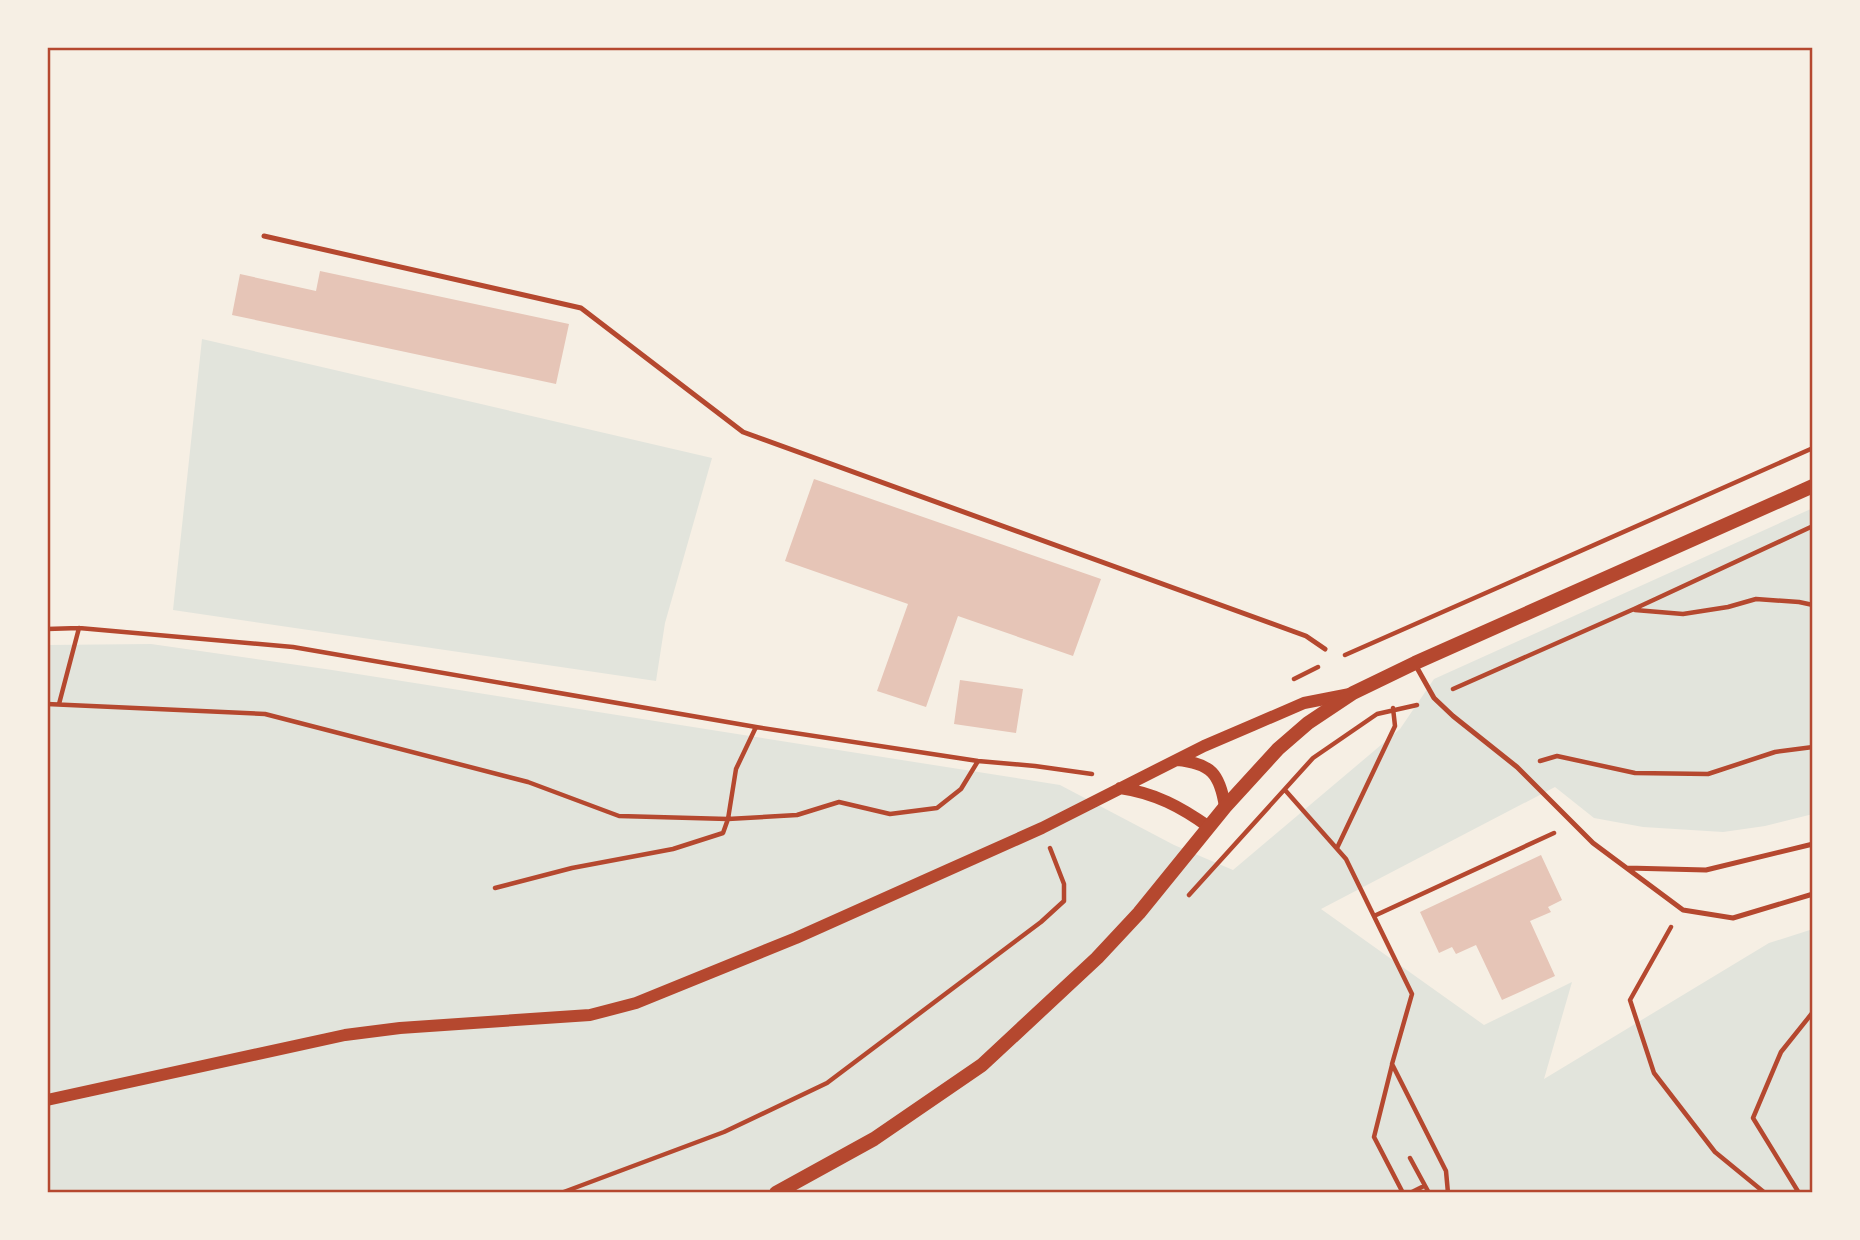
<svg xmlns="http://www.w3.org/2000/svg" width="1860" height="1240" font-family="'Sofia Sans Condensed',sans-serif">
	<rect width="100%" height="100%" fill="#f6efe4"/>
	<path fill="#e2e4dc" d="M202 339 712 458 665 623 656 681 173 610Z
		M1813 508V814L1765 826 1723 832 1643 827 1594 818 1555 787 1321 909 1484 1025 1572 982 1544 1079 1769 943 1813 929V1193H47V645L151 644 332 670 1060 785 1174 845 1233 870 1400 729 1434 679Z"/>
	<path fill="#e6c5b7" d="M320 271 569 324 556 384 232 315 240 274 316 291Z
		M814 479 1101 579 1073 656 958 616 926 707 877 691 908 604 785 561Z
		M960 680 1023 689 1016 733 954 724Z
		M1541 855 1562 900 1548 907 1551 912 1530 921 1555 976 1502 1000 1476 945 1456 954 1452 947 1439 953 1420 912Z"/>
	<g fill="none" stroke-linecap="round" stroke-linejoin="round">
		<path stroke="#b5482f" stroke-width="4.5" d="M1635 610 1683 614 1728 607 1756 599 1799 602 1813 605
			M47 629 79 628 293 647 756 727 978 761 1035 766 1092 774
			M1345 655C1501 586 1657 518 1813 448
			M1294 679 1318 667
			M1453 689 1634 609 1813 526
			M47 704 265 714 528 782 619 816 728 819 797 815 839 802 890 814 937 808 961 789 978 761
			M59 704 79 628
			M1540 761 1557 756 1635 773 1708 774 1775 752 1813 747
			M1285 790 1346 859 1412 994 1392 1064 1446 1171 1448 1193
			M1337 848 1395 726 1393 708
			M495 888 572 868 673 849 723 833 728 819 736 769 756 727
			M1189 895 1313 758 1377 714 1417 705
			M1374 916 1554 833
			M1671 927 1630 1000 1654 1073 1715 1152 1765 1193
			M1392 1065 1374 1137 1403 1193
			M1410 1158 1429 1193
			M561 1193 724 1132 827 1083 1041 922 1064 901V884L1050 848
			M1410 1193 1424 1186
			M1799 1193 1753 1118 1781 1052 1813 1012"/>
		<path stroke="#b5482f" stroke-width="5" d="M264 236 581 308 743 432 1306 636 1325 649
			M1416 666 1434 698 1453 716 1517 767 1593 843 1683 910 1733 918 1813 894
			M1627 868 1706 870 1813 844"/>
		<path stroke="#b5482f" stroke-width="12" d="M1177 760C1211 763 1220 774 1225 807
			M1120 788C1155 793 1181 807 1209 827
			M47 1100 345 1035 400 1028 590 1015 636 1003 796 938 948 870 1042 828 1204 746 1253 725 1304 703 1350 694"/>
		<path stroke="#b5482f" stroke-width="14" d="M776 1193 874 1139 982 1065 1097 958 1139 913 1225 807 1278 749 1308 723 1353 693 1415 663 1813 486"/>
	</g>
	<rect width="1860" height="1240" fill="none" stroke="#f6efe4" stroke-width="98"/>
	<rect x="49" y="49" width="1762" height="1142" fill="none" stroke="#b5482f" stroke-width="2.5"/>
</svg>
